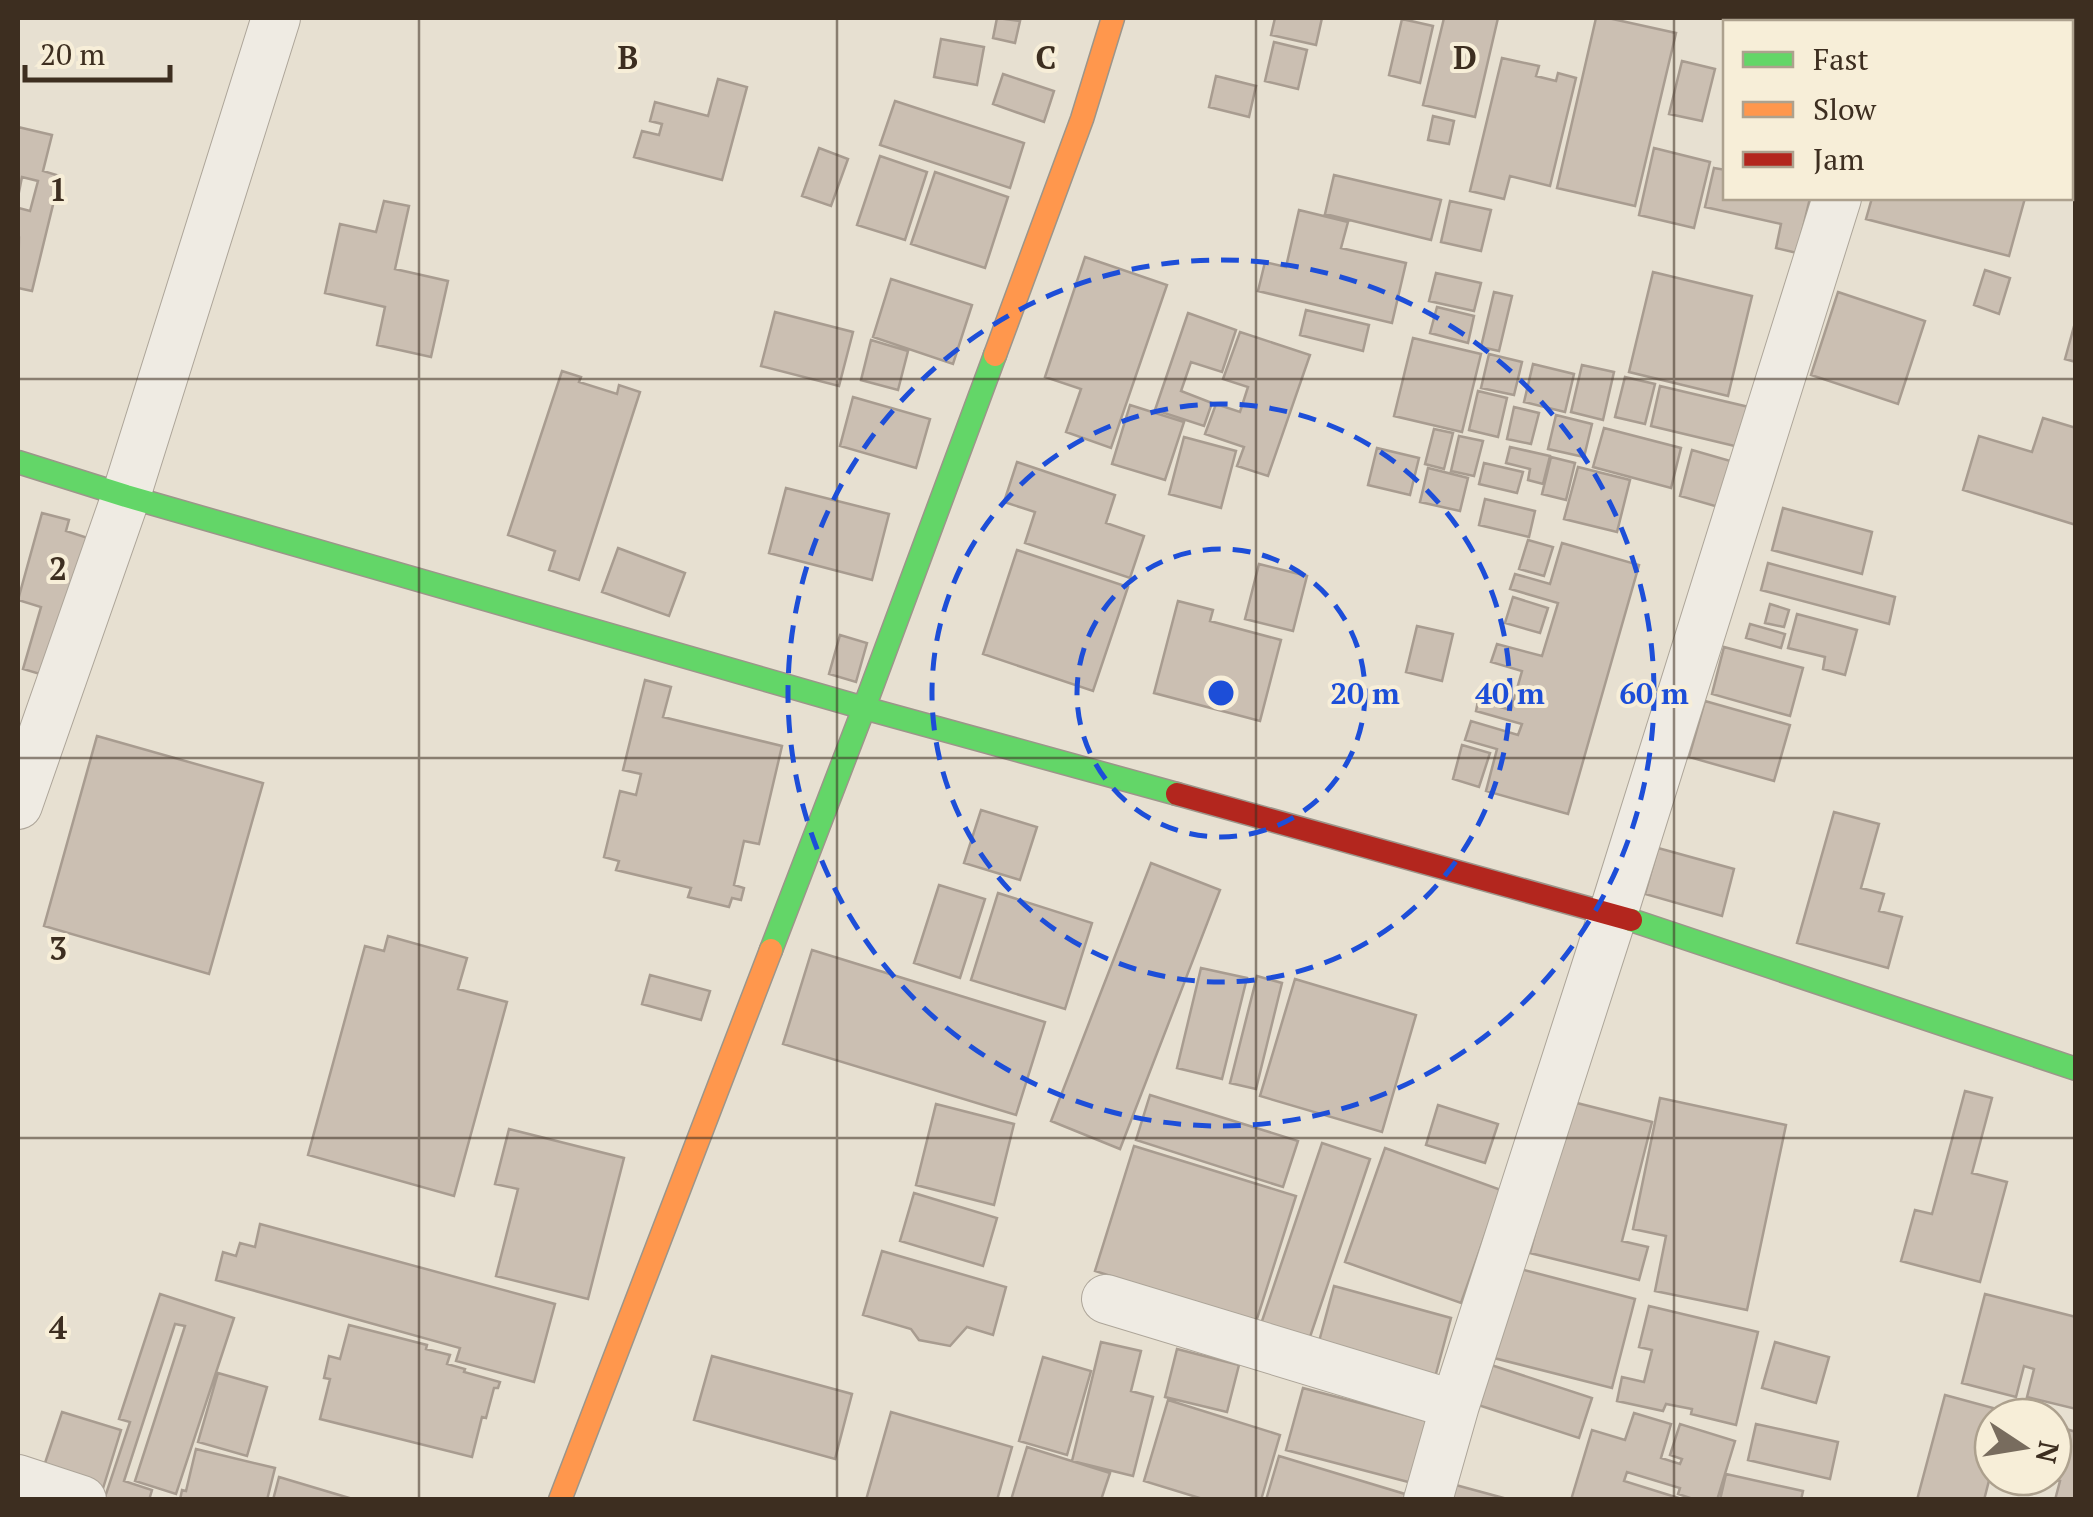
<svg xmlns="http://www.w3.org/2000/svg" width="2093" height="1517" font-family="'PT Serif',serif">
	<rect width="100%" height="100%" fill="#e7e0d1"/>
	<path fill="#cbbfb2" stroke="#a89c90" stroke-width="2.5" d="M997 18 1020 21 1015 43 993 38Z
		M1275 18H1322L1316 45 1271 35Z
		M1444 18H1498L1475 117 1423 105Z
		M1596 18H1608L1676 33 1635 206 1557 188Z
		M1942 18H2025L2041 22H1941Z
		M1402 19 1433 26 1420 83 1389 75Z
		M941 39 984 47 977 85 934 77Z
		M1274 42 1307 50 1298 89 1265 81Z
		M1502 58 1539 66 1536 76 1556 81 1558 73 1576 78 1550 186 1510 176 1504 199 1470 191Z
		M1682 61 1715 69 1702 121 1669 114Z
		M1003 74 1054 91 1044 122 993 104Z
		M1216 76 1256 86 1249 117 1209 107Z
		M718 79 747 87 722 180 634 157 642 131 659 135 662 124 650 121 655 102 708 116Z
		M895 101 1024 143 1010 188 880 145Z
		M1433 116 1454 121 1449 144 1428 140Z
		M18 127 52 135 43 171 60 176 32 291 18 288 19 237 18 236V214L19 208 30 211 38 181 22 177 18 197Z
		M819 148 848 159 831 206 802 196Z
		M1654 148 1710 162 1694 228 1639 215Z
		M880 156 927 172 905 240 857 225Z
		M1714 168 1726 170V198H1810L1797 253 1776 248 1781 224 1705 207Z
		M935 172 1008 197 985 268 911 244Z
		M1334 175 1441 200 1431 240 1325 214Z
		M1872 198H2025L2009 256 1866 219Z
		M384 201 409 206 395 269 448 281 431 357 377 345 385 307 325 293 340 224 376 232Z
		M1450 201 1491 210 1481 251 1441 242Z
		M1299 210 1348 222 1341 248 1406 263 1392 323 1258 291 1265 262 1286 267Z
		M1085 257 1167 285 1111 448 1066 432 1081 389 1045 377Z
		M1985 270 2010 278 1999 314 1974 305Z
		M1653 272 1752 296 1728 396 1629 372Z
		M1436 273 1481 283 1474 311 1429 301Z
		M891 279 972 305 953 364 873 337Z
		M1494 292 1512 296 1499 351 1481 347Z
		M1838 292 1925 321 1898 404 1811 375Z
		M1437 307 1474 316 1468 343 1430 333Z
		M1306 310 1369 325 1363 351 1300 335Z
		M775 312 853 332 839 386 761 366Z
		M1188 313 1236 330 1222 372 1191 362 1181 391 1212 403 1204 426 1155 410Z
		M2076 319V362L2065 359Z
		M1240 332 1310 355 1268 476 1237 466 1244 447 1205 434 1216 404 1240 412 1248 387 1223 379Z
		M1413 338 1481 354 1462 432 1394 416Z
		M871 340 908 351 898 390 861 380Z
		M1489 354 1522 362 1514 395 1481 388Z
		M1533 364 1574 374 1565 412 1524 402Z
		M1582 365 1614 372 1603 420 1571 412Z
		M562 371 581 377 579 382 617 394 619 385 640 392 579 580 549 570 555 551 508 535Z
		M1625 377 1655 384 1645 424 1615 417Z
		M1660 386 1753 408 1743 448 1651 426Z
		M1478 391 1507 398 1498 437 1469 430Z
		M853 397 930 419 916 468 840 446Z
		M1130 405 1184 422 1165 480 1112 464Z
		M1514 407 1539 413 1531 444 1507 439Z
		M1556 415 1592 424 1584 457 1548 449Z
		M2043 418 2076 428V525L1963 490 1979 436 2032 452Z
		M1604 428 1681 448 1671 488 1593 467Z
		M1434 429 1453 433 1444 469 1425 464Z
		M1459 436 1483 441 1474 476 1451 471Z
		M1184 437 1236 451 1221 508 1169 494Z
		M1510 447 1550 456 1543 484 1528 480 1530 469 1506 463Z
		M1377 448 1419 458 1410 495 1368 485Z
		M1692 450 1741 464 1729 510 1680 496Z
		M1551 457 1575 463 1566 500 1542 494Z
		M1017 462 1115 495 1106 523 1144 536 1130 578 1025 543 1035 512 1004 502Z
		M1484 463 1523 472 1517 493 1479 484Z
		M1578 467 1630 480 1617 532 1564 519Z
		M1428 468 1468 478 1460 511 1420 502Z
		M786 488 889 514 872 580 769 553Z
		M1485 499 1535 511 1529 537 1479 525Z
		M1783 508 1872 532 1862 574 1772 550Z
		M42 513 69 520 66 531 91 539 50 677 23 669 41 607 18 600Z
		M1528 540 1553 547 1544 576 1519 569Z
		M1562 543 1639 565 1568 814 1486 791 1497 749 1465 740 1471 721 1518 735 1522 724 1476 711 1478 701 1511 710 1522 671 1491 662 1497 644 1542 656 1558 603 1510 589 1515 574 1550 584Z
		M618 548 685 573 669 616 602 592Z
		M1017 550 1128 587 1093 691 983 654Z
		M1768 563 1895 597 1889 624 1761 590Z
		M1259 564 1307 576 1293 631 1245 619Z
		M1513 597 1548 608 1540 633 1505 623Z
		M1178 601 1213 610 1210 621 1281 640 1260 721 1154 693Z
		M1770 604 1789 610 1784 627 1765 623Z
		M1797 614 1857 630 1845 675 1823 669 1825 657 1788 648Z
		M1750 624 1785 634 1781 648 1746 638Z
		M1417 626 1453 634 1442 681 1406 672Z
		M840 635 867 643 856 682 829 674Z
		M1724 647 1803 668 1790 716 1712 694Z
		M645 680 671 687 663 717 782 746 759 844 744 841 734 885 744 888 741 900 732 898 729 907 688 897 691 888 616 870 619 861 604 857 620 791 636 795 641 774 623 770Z
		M1705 701 1790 725 1774 781 1689 757Z
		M97 736 263 783 209 974 44 926Z
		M1462 745 1490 753 1479 787 1453 779Z
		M981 810 1037 827 1020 880 964 863Z
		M1834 812 1879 824 1861 888 1884 894 1879 911 1902 917 1888 968 1797 943Z
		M1658 848 1734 869 1722 916 1645 894Z
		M1151 863 1220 890 1120 1149 1051 1121Z
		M939 885 985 899 960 978 914 963Z
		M998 893 1092 923 1065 1009 971 980Z
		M388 936 467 958 458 989 507 1002 454 1196 308 1155 365 946 384 951Z
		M812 950 1045 1022 1016 1115 783 1044Z
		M1201 968 1247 978 1222 1079 1177 1068Z
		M650 975 710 991 701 1020 642 1004Z
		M1257 976 1282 983 1256 1089 1230 1083Z
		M1295 979 1416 1015 1382 1132 1260 1096Z
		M1965 1091 1992 1098 1972 1173 2007 1182 1980 1282 1901 1261 1915 1210 1932 1214Z
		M1150 1095 1298 1141 1283 1187 1136 1140Z
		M1660 1098 1786 1125 1747 1310 1655 1291 1666 1236 1633 1229Z
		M1569 1101 1652 1122 1622 1241 1648 1247 1639 1280 1530 1253Z
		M936 1104 1014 1124 994 1205 916 1185Z
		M1438 1105 1498 1124 1485 1163 1426 1145Z
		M509 1129 624 1158 588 1299 496 1276 518 1189 495 1184Z
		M1322 1143 1370 1159 1309 1340 1261 1324Z
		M1134 1146 1296 1196 1256 1322 1095 1271Z
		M1385 1148 1501 1190 1461 1303 1345 1262Z
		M914 1193 997 1218 983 1266 900 1241Z
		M260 1224 555 1304 534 1382 456 1361 460 1348 216 1280 223 1252 236 1256 240 1243 255 1247Z
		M882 1251 1006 1287 993 1335 967 1327 950 1346 919 1340 911 1329 863 1315Z
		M1509 1266 1635 1299 1612 1388 1486 1356Z
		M1334 1286 1451 1318 1434 1381 1317 1349Z
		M160 1294 234 1318 176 1494 135 1481 185 1326 175 1324 124 1481 152 1490 149 1500H104L130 1422 119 1419Z
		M1985 1294 2076 1317V1409L2027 1397 2034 1369 2024 1366 2016 1397 1962 1383Z
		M1649 1306 1758 1332 1736 1425 1691 1414 1692 1409 1666 1404 1663 1411 1617 1401 1622 1377 1644 1382 1652 1350 1639 1347Z
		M349 1325 427 1345 426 1349 450 1355 447 1364 465 1369 464 1372 500 1382 498 1388H494L486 1418 482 1417 472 1457 320 1419 330 1379 324 1378 329 1356 340 1359Z
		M1101 1342 1141 1351 1131 1391 1153 1397 1133 1476 1072 1461Z
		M1775 1342 1829 1357 1816 1403 1762 1388Z
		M1177 1349 1239 1365 1227 1412 1165 1397Z
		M712 1356 852 1394 835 1459 694 1420Z
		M1043 1357 1091 1371 1067 1455 1019 1441Z
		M1485 1363 1592 1398 1579 1438 1472 1403Z
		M218 1373 267 1387 247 1456 198 1442Z
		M1303 1388 1428 1421 1412 1483 1286 1450Z
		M1945 1395 2008 1412 2006 1417H1993V1465L1984 1500H1917Z
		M1168 1400 1280 1435 1261 1500H1206L1144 1481Z
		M62 1412 121 1430 100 1498 40 1478Z
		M891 1412 1012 1447 997 1500H866Z
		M1634 1413 1671 1424 1661 1458 1680 1464 1682 1459 1670 1455 1680 1424 1735 1441 1717 1500H1696L1678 1494 1680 1488 1627 1472 1624 1481 1685 1500H1571L1592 1430 1625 1440Z
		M1756 1424 1838 1442 1830 1479 1748 1460Z
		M2053 1425 2076 1432V1500H2055L2060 1481 2044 1477H2053Z
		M1027 1447 1110 1473 1101 1500H1011Z
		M196 1449 275 1468 267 1500H180L182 1490 186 1491Z
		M1279 1456 1405 1494 1404 1500H1266Z
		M1726 1474 1803 1491 1801 1500H1720Z
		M279 1477 356 1500H273Z
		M1441 1481 1511 1500H1437Z"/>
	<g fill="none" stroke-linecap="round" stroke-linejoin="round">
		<g stroke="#ada599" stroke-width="50">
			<path id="street" d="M1892 22 1894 18
				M18 805 126 496 276 18
				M1106 1299 1455 1405
				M18 1479 82 1500
				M1428 1500 1455 1405 1613 914 1837 198"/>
		</g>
		<g stroke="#9c958a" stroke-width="25">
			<path id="fast" d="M18 462 126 496 864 708 1177 794
				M1631 920 2076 1069
				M771 950 864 708 995 355"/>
		</g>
		<g stroke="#9c958a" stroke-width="25">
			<path id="slow" d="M995 355 1082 119 1113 18
				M560 1500 771 950"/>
		</g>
		<g stroke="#9c958a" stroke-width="25">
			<path id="jam" d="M1177 794 1631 920"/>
		</g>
		<use href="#street" stroke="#efebe3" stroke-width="48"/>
		<use href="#fast" stroke="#63d668" stroke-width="22"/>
		<use href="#slow" stroke="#ff974d" stroke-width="22"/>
		<use href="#jam" stroke="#b3261e" stroke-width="22"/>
	</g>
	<path fill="none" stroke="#3d2e20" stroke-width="2.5" stroke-opacity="0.55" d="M419 18V1500M837 18V1500M1256 18V1500M1674 18V1500M18 379H2076M18 758H2076M18 1138H2076"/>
	<g fill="none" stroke="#1d4ed8" stroke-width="5" stroke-dasharray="18 12">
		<circle cx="1221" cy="693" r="144"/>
		<circle cx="1221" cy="693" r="289"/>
		<circle cx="1221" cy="693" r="433"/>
	</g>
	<g font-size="32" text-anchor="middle" font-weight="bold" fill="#3d2e20" stroke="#f7eed8" stroke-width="8" stroke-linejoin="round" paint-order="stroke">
		<text x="628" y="69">B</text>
		<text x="1046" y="69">C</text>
		<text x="1465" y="69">D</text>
		<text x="58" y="201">1</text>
		<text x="58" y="580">2</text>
		<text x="58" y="960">3</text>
		<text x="58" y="1339">4</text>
	</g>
	<circle cx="1221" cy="693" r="15" fill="#1d4ed8" stroke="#f7eed8" stroke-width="5"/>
	<g font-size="30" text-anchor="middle" font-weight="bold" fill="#1d4ed8" stroke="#f7eed8" stroke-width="8" stroke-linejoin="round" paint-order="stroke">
		<text x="1365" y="704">20 m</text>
		<text x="1510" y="704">40 m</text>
		<text x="1654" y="704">60 m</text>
	</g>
	<rect width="2093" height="1517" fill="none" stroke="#3d2e20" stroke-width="40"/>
	<rect x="1723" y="20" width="350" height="180" fill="#f7eed8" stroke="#ada18e" stroke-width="2.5"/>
	<rect x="1743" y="52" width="50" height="15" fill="#63d668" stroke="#ada18e" stroke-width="2.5"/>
	<text x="1813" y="70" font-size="30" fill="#3d2e20">Fast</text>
	<rect x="1743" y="102" width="50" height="15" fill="#ff974d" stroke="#ada18e" stroke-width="2.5"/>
	<text x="1813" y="120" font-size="30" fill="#3d2e20">Slow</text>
	<rect x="1743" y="152" width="50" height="15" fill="#b3261e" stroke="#ada18e" stroke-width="2.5"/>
	<text x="1813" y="170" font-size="30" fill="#3d2e20">Jam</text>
	<g transform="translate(2023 1447) rotate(102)"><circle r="48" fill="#f7eed8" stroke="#ada18e" stroke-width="2.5"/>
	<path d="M0-8L18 38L0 25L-18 38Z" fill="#786c5e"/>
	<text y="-15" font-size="28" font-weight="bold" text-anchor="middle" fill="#3d2e20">N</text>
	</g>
	<path d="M25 65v15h145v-15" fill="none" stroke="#3d2e20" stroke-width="5"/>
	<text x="40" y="65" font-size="30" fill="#3d2e20" stroke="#f7eed8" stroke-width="8" paint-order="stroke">20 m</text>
</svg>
